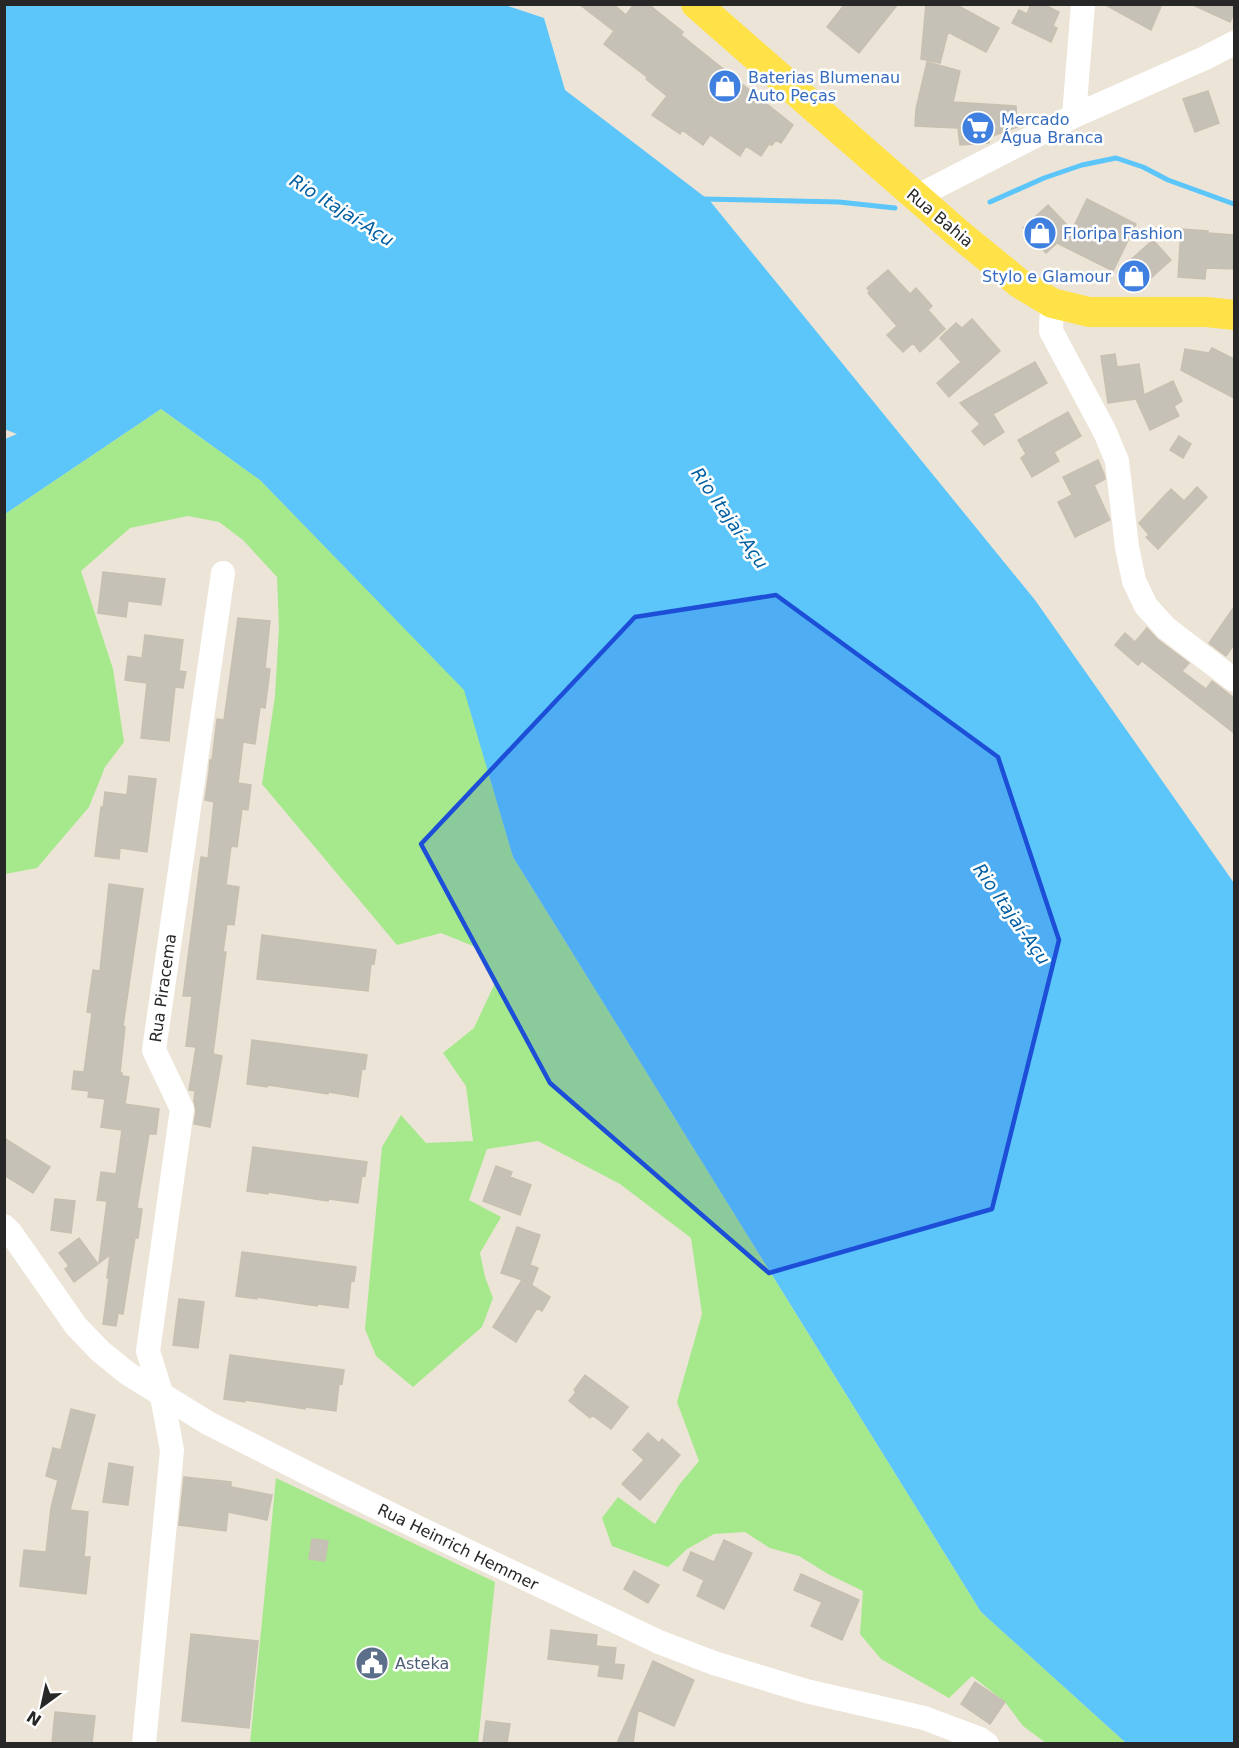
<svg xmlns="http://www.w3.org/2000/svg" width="1239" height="1748" font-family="'DejaVu Sans',sans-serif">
	<rect width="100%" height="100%" fill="#ece4d6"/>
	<path fill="#a5e98c" d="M161 409 260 480 465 690 513 857 981 1612 1126 1743H1046L1023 1726 1005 1702 972 1676 949 1698 881 1659 860 1634 863 1591 828 1574 799 1556 770 1548 745 1532 714 1534 687 1549 668 1567 612 1546 602 1518 618 1497 655 1524 679 1485 699 1461 677 1402 702 1314 691 1238 620 1184 538 1141 487 1149 469 1200 501 1217 480 1253 485 1277 493 1298 482 1327 413 1387 376 1356 365 1329 382 1147 401 1115 426 1143 473 1141 466 1086 443 1053 474 1028 495 983 478 948 441 933 397 945 262 784 275 696 279 627 277 577 243 540 219 522 188 516 130 528 81 571 113 669 124 742 105 767 89 807 37 868 5 874V514Z
		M276 1478 495 1582 478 1743 250 1744Z"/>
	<path fill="#5cc6fb" d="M502 4 544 18 565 90 710 201 1035 600 1234 883V1743H1126L981 1612 513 857 464 690 260 480 161 409 5 514V439L17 434 4 429 5 5Z"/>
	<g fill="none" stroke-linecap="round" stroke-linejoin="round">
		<path stroke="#5cc6fb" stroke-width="5" d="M702 199 839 202 895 208
			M990 202 1044 178 1082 165 1116 158 1143 167 1168 180 1234 204"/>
	</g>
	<path fill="#c6c1b6" stroke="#c7c0b0" stroke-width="1.5" d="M579 4H613L626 15 634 4H648L683 32 681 35 793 125 781 143 776 140 772 145 769 144 761 156 746 146 740 156 710 135 703 145 682 130 680 134 652 115 667 96 646 79 647 77 604 44 614 31Z
		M845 4H898L859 53 827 27Z
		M926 4H955L999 28 986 52 948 32 940 63 921 59Z
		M1031 4H1043L1059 12 1053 26 1057 28 1051 42 1012 23 1019 10 1027 14Z
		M1104 4H1162L1151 30Z
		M1191 4H1234V13L1230 22Z
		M927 62 960 71 953 102 1016 106 1017 127 990 137 989 143 960 145 958 128 915 126 916 109Z
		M1208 91 1219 123 1195 132 1183 99Z
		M1087 199 1136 224 1113 271 1057 243 1046 253 1023 228 1048 205 1072 230Z
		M1181 229 1208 231V233L1234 235V269L1206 268 1205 279 1178 277Z
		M1153 240 1171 260 1141 287 1135 280 1128 285 1117 272Z
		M888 270 910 294 916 288 932 306 928 310 945 329 920 352 913 343 903 352 887 335 897 326 868 293 870 292 867 288Z
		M972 319 1000 351 949 397 937 383 961 362 940 338 956 323 962 328Z
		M1212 348 1234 359V398L1181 370 1185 349 1209 353Z
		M1115 354 1117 367 1139 364 1144 395 1173 381 1182 401 1174 406 1179 416 1150 430 1136 399 1108 403 1101 356Z
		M1035 362 1047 383 993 414 1004 432 984 445 972 431 980 424 960 403Z
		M1068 412 1081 436 1054 452 1059 461 1032 477 1021 458 1026 454 1018 440Z
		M1179 436 1191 444 1183 458 1170 450Z
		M1098 460 1104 474 1105 479 1094 485 1110 520 1075 537 1058 502 1072 495 1063 477Z
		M1197 487 1207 497 1158 549 1146 537 1149 535 1139 523 1171 489 1184 501Z
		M103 572 165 579 161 605 128 601 126 617 98 613Z
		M1234 607V645L1226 656 1209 643Z
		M238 618 270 621 265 668 270 669 265 708 260 707 255 744 243 742 238 783 251 785 248 810 242 809 237 847 231 846 226 885 239 887 234 925 227 924 223 952H226L213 1054 222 1056 210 1127 194 1124 196 1111 194 1101 195 1091 189 1090 196 1047 186 1046 192 996H183L201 857 208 858 214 802 205 800 209 772 210 760H212L217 719 224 720Z
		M1147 628 1157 639 1189 663 1182 671 1206 689 1212 681 1234 698V733L1142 661 1138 665 1115 645 1125 633 1135 642Z
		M145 635 183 640 179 671 186 672 183 688 175 687 169 741 141 738 147 683 125 680 128 656 142 658Z
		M129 776 156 779 147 852 120 848 119 859 95 856 101 807 103 808 105 792 127 795Z
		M109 884 143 889 123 1026 125 1027 120 1073H122V1076L129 1077 125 1104 159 1109 156 1134H149L137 1208 142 1209 138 1238H135L123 1314 118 1313 116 1326 103 1324 109 1278H107L110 1255 99 1263 107 1201 97 1200 101 1172 116 1174 122 1130 101 1127 105 1099 88 1097 89 1091 72 1089 74 1071 84 1072 92 1013 87 1012 93 970 100 971Z
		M262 935 376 950 374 964 371 963 368 991 257 979Z
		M252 1040 367 1055 365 1069 362 1068 358 1097 328 1092V1094L268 1085 267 1087 247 1084Z
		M4 1138 50 1167 33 1193 4 1175Z
		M253 1147 367 1162 365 1176 362 1175 358 1203 329 1199 328 1201 268 1192V1194L247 1191Z
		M496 1166 512 1172 510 1177 531 1185 520 1215 483 1201Z
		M55 1199 75 1201 71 1233 51 1230Z
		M517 1227 540 1235 530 1265 538 1268 532 1284 525 1281 550 1297 542 1311 537 1308 516 1342 493 1327 522 1280 501 1273Z
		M79 1238 98 1264 74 1282 65 1269 69 1266 59 1253Z
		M242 1252 356 1267 354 1281 351 1280 348 1308 318 1304 317 1306 257 1297V1299L236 1296Z
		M179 1299 204 1302 198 1348 173 1345Z
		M230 1355 344 1370 342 1384 339 1383 336 1411 305 1407V1409L245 1400V1402L224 1399Z
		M585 1375 628 1407 611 1429 592 1415 590 1418 569 1401 576 1392 574 1390Z
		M71 1409 95 1415 70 1510 88 1512 84 1557H90L86 1594 20 1586 24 1550 46 1552 51 1508 58 1480 46 1476 53 1448 61 1450Z
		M648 1433 659 1443 662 1439 680 1455 640 1500 622 1484 644 1460 633 1450Z
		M109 1463 133 1467 128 1505 103 1502Z
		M184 1477 231 1482V1487L272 1495 267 1520 228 1512 226 1531 179 1525Z
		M312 1539 328 1541 325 1561 309 1559Z
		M724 1540 752 1553 724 1609 697 1596 704 1580 683 1570 691 1552 714 1562Z
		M634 1571 659 1585 648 1603 624 1589Z
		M801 1574 859 1600 842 1640 811 1626 822 1602 794 1590Z
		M551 1630 597 1635 596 1646 616 1648 614 1664 624 1665 622 1679 598 1676 600 1665 548 1659Z
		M191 1634 258 1641 249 1728 182 1721Z
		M653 1661 694 1680 674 1726 638 1710 633 1743H617Z
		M975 1682 1005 1702 990 1724 961 1704Z
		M55 1712 95 1716 92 1743H52Z
		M486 1721 510 1724 507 1743H483Z"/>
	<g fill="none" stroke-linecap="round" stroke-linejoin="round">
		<path stroke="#fff" stroke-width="24" d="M1074 116 1083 4
			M916 197 1074 116 1205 58 1234 43
			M1052 303 1051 331 1105 432 1117 461 1127 547 1134 581 1146 606 1166 628 1234 680
			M4 1226 11 1233 76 1326 100 1351 127 1373 208 1423 313 1476 423 1530 659 1642 714 1663 806 1691 924 1718 980 1739 987 1744
			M144 1744 172 1450 162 1396 148 1351 182 1109 154 1050 223 573"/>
		<path stroke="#ffe148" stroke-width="30" d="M696 4 959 234 1019 283 1052 303 1089 312H1207L1234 315"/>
	</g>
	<path fill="#1d4ed8" fill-opacity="0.2" stroke="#1d4ed8" stroke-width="4.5" stroke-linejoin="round" d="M776 595 998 757 1059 940 992 1209 769 1273 550 1083 421 844 635 617Z"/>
	<defs>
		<g id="shop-disc" transform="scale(1.725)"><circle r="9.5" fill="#3f7fe0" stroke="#fff"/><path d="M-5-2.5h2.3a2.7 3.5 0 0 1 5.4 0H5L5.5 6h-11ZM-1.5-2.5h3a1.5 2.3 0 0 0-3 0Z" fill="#fff"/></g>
		<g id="supermarket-disc" transform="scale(1.725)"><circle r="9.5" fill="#3f7fe0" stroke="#fff"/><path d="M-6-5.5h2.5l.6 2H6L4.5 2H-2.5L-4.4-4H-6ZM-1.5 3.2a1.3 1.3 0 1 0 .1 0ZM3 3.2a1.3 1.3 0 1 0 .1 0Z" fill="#fff"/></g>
		<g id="civic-disc" transform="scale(1.725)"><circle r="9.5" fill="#5c6f8a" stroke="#fff"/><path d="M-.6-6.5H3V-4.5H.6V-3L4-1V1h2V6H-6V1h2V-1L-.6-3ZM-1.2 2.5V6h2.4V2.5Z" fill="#fff"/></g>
	</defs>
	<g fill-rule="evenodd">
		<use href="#shop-disc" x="725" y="86"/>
		<use href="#supermarket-disc" x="978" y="128"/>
		<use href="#shop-disc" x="1040" y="233"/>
		<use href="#shop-disc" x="1134" y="276"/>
		<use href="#civic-disc" x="372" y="1663"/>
	</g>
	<g text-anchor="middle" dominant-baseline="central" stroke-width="5" stroke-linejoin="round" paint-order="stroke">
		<g font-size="16" fill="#366cbe" stroke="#fff" text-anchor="start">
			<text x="748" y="77">Baterias Blumenau<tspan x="748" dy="18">Auto Peças</tspan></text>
			<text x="1001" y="119">Mercado<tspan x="1001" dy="18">Água Branca</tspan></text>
			<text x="1063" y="233">Floripa Fashion</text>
			<text x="1111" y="276" text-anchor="end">Stylo e Glamour</text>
		</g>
		<g font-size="16" fill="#272727" stroke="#fff">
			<text transform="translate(940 218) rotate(40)">Rua Bahia</text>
			<text transform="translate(163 988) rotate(-82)">Rua Piracema</text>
			<text transform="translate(458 1547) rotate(26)">Rua Heinrich Hemmer</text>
		</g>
		<g font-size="16" fill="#4e5e75" stroke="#fff" text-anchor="start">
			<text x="395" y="1663">Asteka</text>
		</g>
		<g font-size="18" font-style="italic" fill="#005fa2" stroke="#fff">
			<text transform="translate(342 210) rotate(32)">Rio Itajaí-Açu</text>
			<text transform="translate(730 518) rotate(55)">Rio Itajaí-Açu</text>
			<text transform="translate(1012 914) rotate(55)">Rio Itajaí-Açu</text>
		</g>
	</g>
	<rect width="1239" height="1748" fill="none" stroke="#272727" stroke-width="12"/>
	<g transform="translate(42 1706) rotate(213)" stroke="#ffffff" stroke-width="4.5" paint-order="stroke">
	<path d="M0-4.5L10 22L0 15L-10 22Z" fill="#272727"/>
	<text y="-9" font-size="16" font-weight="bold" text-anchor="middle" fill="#272727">N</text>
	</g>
</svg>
